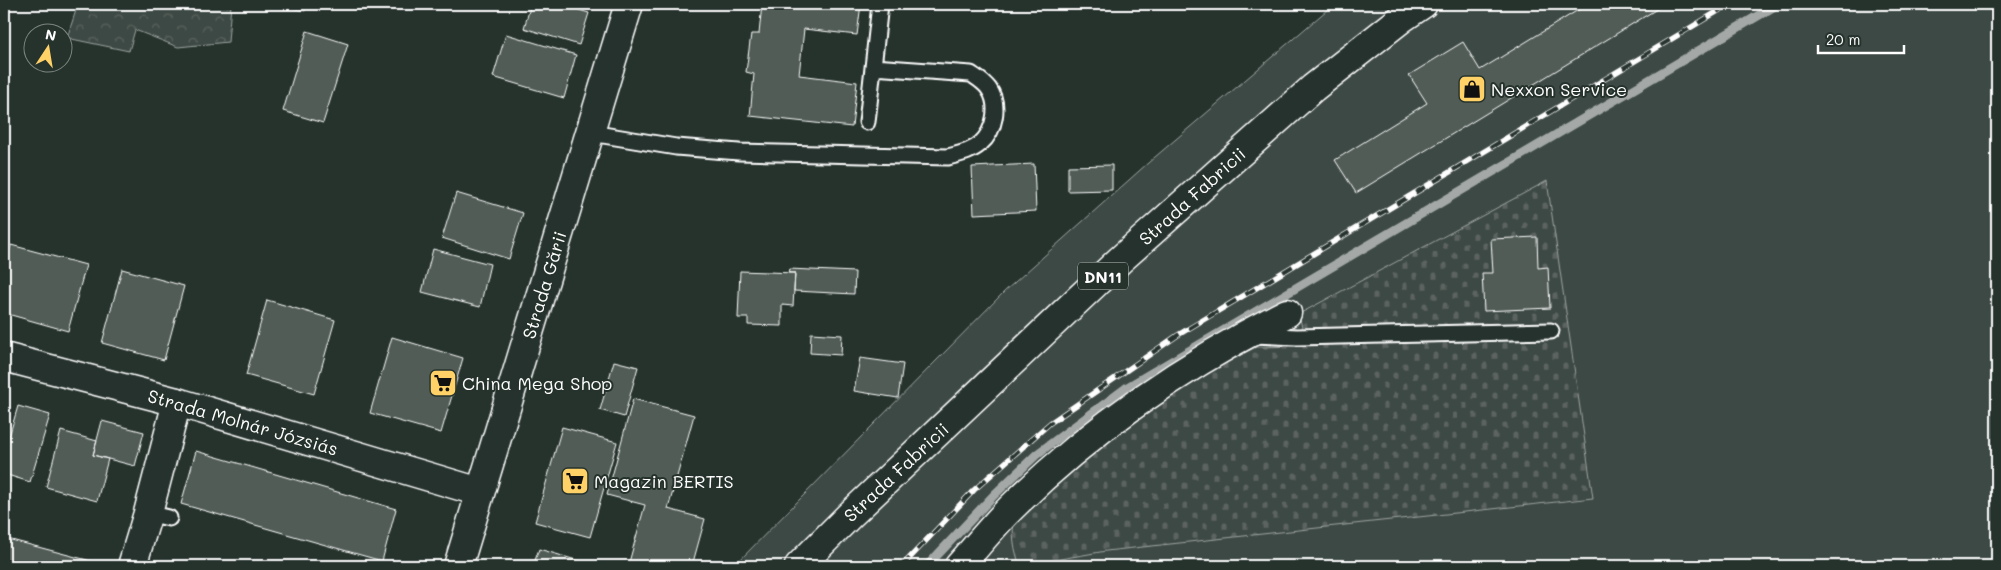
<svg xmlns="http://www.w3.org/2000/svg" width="2001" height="570" font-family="Mali,sans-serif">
	<defs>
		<pattern id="forest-crowns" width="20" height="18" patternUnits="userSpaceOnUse" patternTransform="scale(1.25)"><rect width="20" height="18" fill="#3e4944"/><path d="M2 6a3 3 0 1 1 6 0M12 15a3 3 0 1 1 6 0" fill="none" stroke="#5b6460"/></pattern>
		<pattern id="cemetery-stones" width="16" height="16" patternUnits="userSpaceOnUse" patternTransform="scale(1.25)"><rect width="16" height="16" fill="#3e4944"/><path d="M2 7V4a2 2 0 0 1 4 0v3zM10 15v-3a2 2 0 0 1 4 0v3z" fill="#5b6460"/></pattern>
	</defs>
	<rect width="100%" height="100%" fill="#26332d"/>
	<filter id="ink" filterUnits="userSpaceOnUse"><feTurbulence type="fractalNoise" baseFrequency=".02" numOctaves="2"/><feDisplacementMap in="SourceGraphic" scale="10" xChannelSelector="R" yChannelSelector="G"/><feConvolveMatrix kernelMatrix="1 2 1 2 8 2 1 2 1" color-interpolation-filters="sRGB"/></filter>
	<g filter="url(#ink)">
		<path fill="#3e4944" stroke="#9ea4a2" d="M1334 4H1997V566H734L1005 291 1148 163Z"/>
		<path fill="url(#forest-crowns)" stroke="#9ea4a2" d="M78 4H231L228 42 178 47 135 30 129 51 67 38Z
			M270 4H308L305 11Z"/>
		<path fill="url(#cemetery-stones)" stroke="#9ea4a2" d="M1547 181 1593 498 1106 551 1020 566C1014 549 1011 534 1015 517L1171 392 1256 347 1306 346 1299 314Z"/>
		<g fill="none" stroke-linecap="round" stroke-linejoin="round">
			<path stroke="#a4a9a7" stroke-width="9" d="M927 566 994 495 1037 454 1126 388 1778 4"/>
		</g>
		<path fill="#515c57" stroke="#fff" d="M531 4H559L589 13 579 45 524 28Z
			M762 4H861L857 35 804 29 799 75 857 82 852 127 750 116 754 74 746 72 751 34H759Z
			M1588 4H1665L1356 193 1335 160 1427 103 1409 75 1463 42 1480 70Z
			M307 31 348 44 323 123 283 111Z
			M506 34 576 55 564 98 493 77Z
			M1034 164 1036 211 974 214 972 167Z
			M1112 165V190L1068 191V166Z
			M456 193 523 213 509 259 442 238Z
			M1537 237 1538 268 1548 267 1550 308 1484 311 1482 273H1493L1491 239Z
			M11 245 86 265 68 331 4 313V270Z
			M433 249 490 264 480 307 422 292Z
			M122 269 184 286 164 360 102 343Z
			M789 269 855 272 854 294 794 291 795 273H788Z
			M740 271 795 273 793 306 782 305V326L748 325V318H738Z
			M267 300 335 320 314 394 246 375Z
			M811 333 842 335 841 355 810 353Z
			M392 337 463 358 441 433 370 413Z
			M860 358 903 364 898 398 854 391Z
			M614 361 638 367 624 417 600 410Z
			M633 399 694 415 668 509 705 519 692 566H628L645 505 607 495Z
			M18 406 50 415 30 482 4 474V454Z
			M102 421 144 432 135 466 93 455Z
			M562 427 617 442 590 537 535 522Z
			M61 431 97 441 93 455 108 459 97 501 46 487Z
			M196 451 396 509 382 561 181 504Z
			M4 538 106 565V566H4Z
			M539 549 586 563 585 566H533Z"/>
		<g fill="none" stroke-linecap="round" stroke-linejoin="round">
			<g stroke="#fff" stroke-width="19">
				<path id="service" d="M867 122 880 4
					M591 133 676 147 739 152 948 157C959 154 971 152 980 144 995 131 1000 105 989 89 984 82 977 78 971 74L873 67
					M1254 335 1297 337 1551 331
					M148 513 169 518"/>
			</g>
			<g stroke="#fff" stroke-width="31">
				<path id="minor" d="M132 566 148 513 177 402
					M959 566C977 546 995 523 1015 504 1095 426 1188 363 1287 313"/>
			</g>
			<g stroke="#fff" stroke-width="31">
				<path id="tertiary" d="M4 357 177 402 480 492"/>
			</g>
			<g stroke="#fff" stroke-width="31">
				<path id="secondary" d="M458 566 629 4"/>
			</g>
			<g stroke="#fff" stroke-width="31">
				<path id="trunk" d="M799 566 850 515 1120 260 1313 88 1401 19 1423 4"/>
			</g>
			<use href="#service" stroke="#26332d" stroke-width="15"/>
			<use href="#minor" stroke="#26332d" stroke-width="28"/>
			<use href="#tertiary" stroke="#26332d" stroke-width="28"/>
			<use href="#secondary" stroke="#26332d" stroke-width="28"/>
			<use href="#trunk" stroke="#26332d" stroke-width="28"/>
			<g stroke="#fff" stroke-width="5.5">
				<path id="rail" d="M902 566 974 490 1050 423 1178 335 1730 4"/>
			</g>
			<use href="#rail" stroke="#26332d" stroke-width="4" stroke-dasharray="11" stroke-linecap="butt"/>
		</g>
	</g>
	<defs>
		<g id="shop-square" transform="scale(1.4375)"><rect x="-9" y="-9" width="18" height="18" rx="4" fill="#ffd166" stroke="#26332d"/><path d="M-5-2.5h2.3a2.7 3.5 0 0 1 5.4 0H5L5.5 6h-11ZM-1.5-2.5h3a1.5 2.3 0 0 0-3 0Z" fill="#111"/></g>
		<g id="supermarket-square" transform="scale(1.4375)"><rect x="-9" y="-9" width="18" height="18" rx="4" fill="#ffd166" stroke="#26332d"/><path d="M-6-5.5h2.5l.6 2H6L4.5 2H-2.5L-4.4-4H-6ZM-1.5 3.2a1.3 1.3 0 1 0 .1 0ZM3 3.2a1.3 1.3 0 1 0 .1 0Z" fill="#111"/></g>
	</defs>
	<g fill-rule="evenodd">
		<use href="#shop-square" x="1472" y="89"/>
		<use href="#supermarket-square" x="443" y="383"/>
		<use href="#supermarket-square" x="575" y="481"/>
	</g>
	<g text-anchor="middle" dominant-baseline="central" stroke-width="4" stroke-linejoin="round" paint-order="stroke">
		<rect fill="#26332d" stroke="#bec2c0" stroke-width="1" x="1078" y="262.5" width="50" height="27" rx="4"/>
		<g font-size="16" font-weight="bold" fill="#fff">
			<text x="1103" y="276">DN11</text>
		</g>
		<g font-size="18" fill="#fff" stroke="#26332d" text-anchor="start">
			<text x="1491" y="89">Nexxon Service</text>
			<text x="462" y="383">China Mega Shop</text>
			<text x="594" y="481">Magazin BERTIS</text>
		</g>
		<g font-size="18" fill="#fff" stroke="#26332d">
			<text transform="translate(1192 196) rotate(-42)">Strada Fabricii</text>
			<text transform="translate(544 285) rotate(-73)">Strada Gării</text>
			<text transform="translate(243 422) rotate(16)">Strada Molnár Józsiás</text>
			<text transform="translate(896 472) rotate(-43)">Strada Fabricii</text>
		</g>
	</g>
	<rect width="2001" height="570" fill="none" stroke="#26332d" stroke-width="20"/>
	<rect x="10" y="10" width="1981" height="550" fill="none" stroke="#fff" stroke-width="2" filter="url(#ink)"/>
	<g transform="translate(48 48) rotate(12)"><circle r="24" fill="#26332d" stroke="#7d8581"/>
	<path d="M0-4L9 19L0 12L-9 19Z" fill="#ffd166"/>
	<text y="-8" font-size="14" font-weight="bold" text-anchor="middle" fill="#ffffff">N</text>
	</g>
	<path d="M1818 45v8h86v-8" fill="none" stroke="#ffffff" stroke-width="2.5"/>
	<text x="1826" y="45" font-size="15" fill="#ffffff" stroke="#26332d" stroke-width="4" paint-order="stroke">20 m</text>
</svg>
